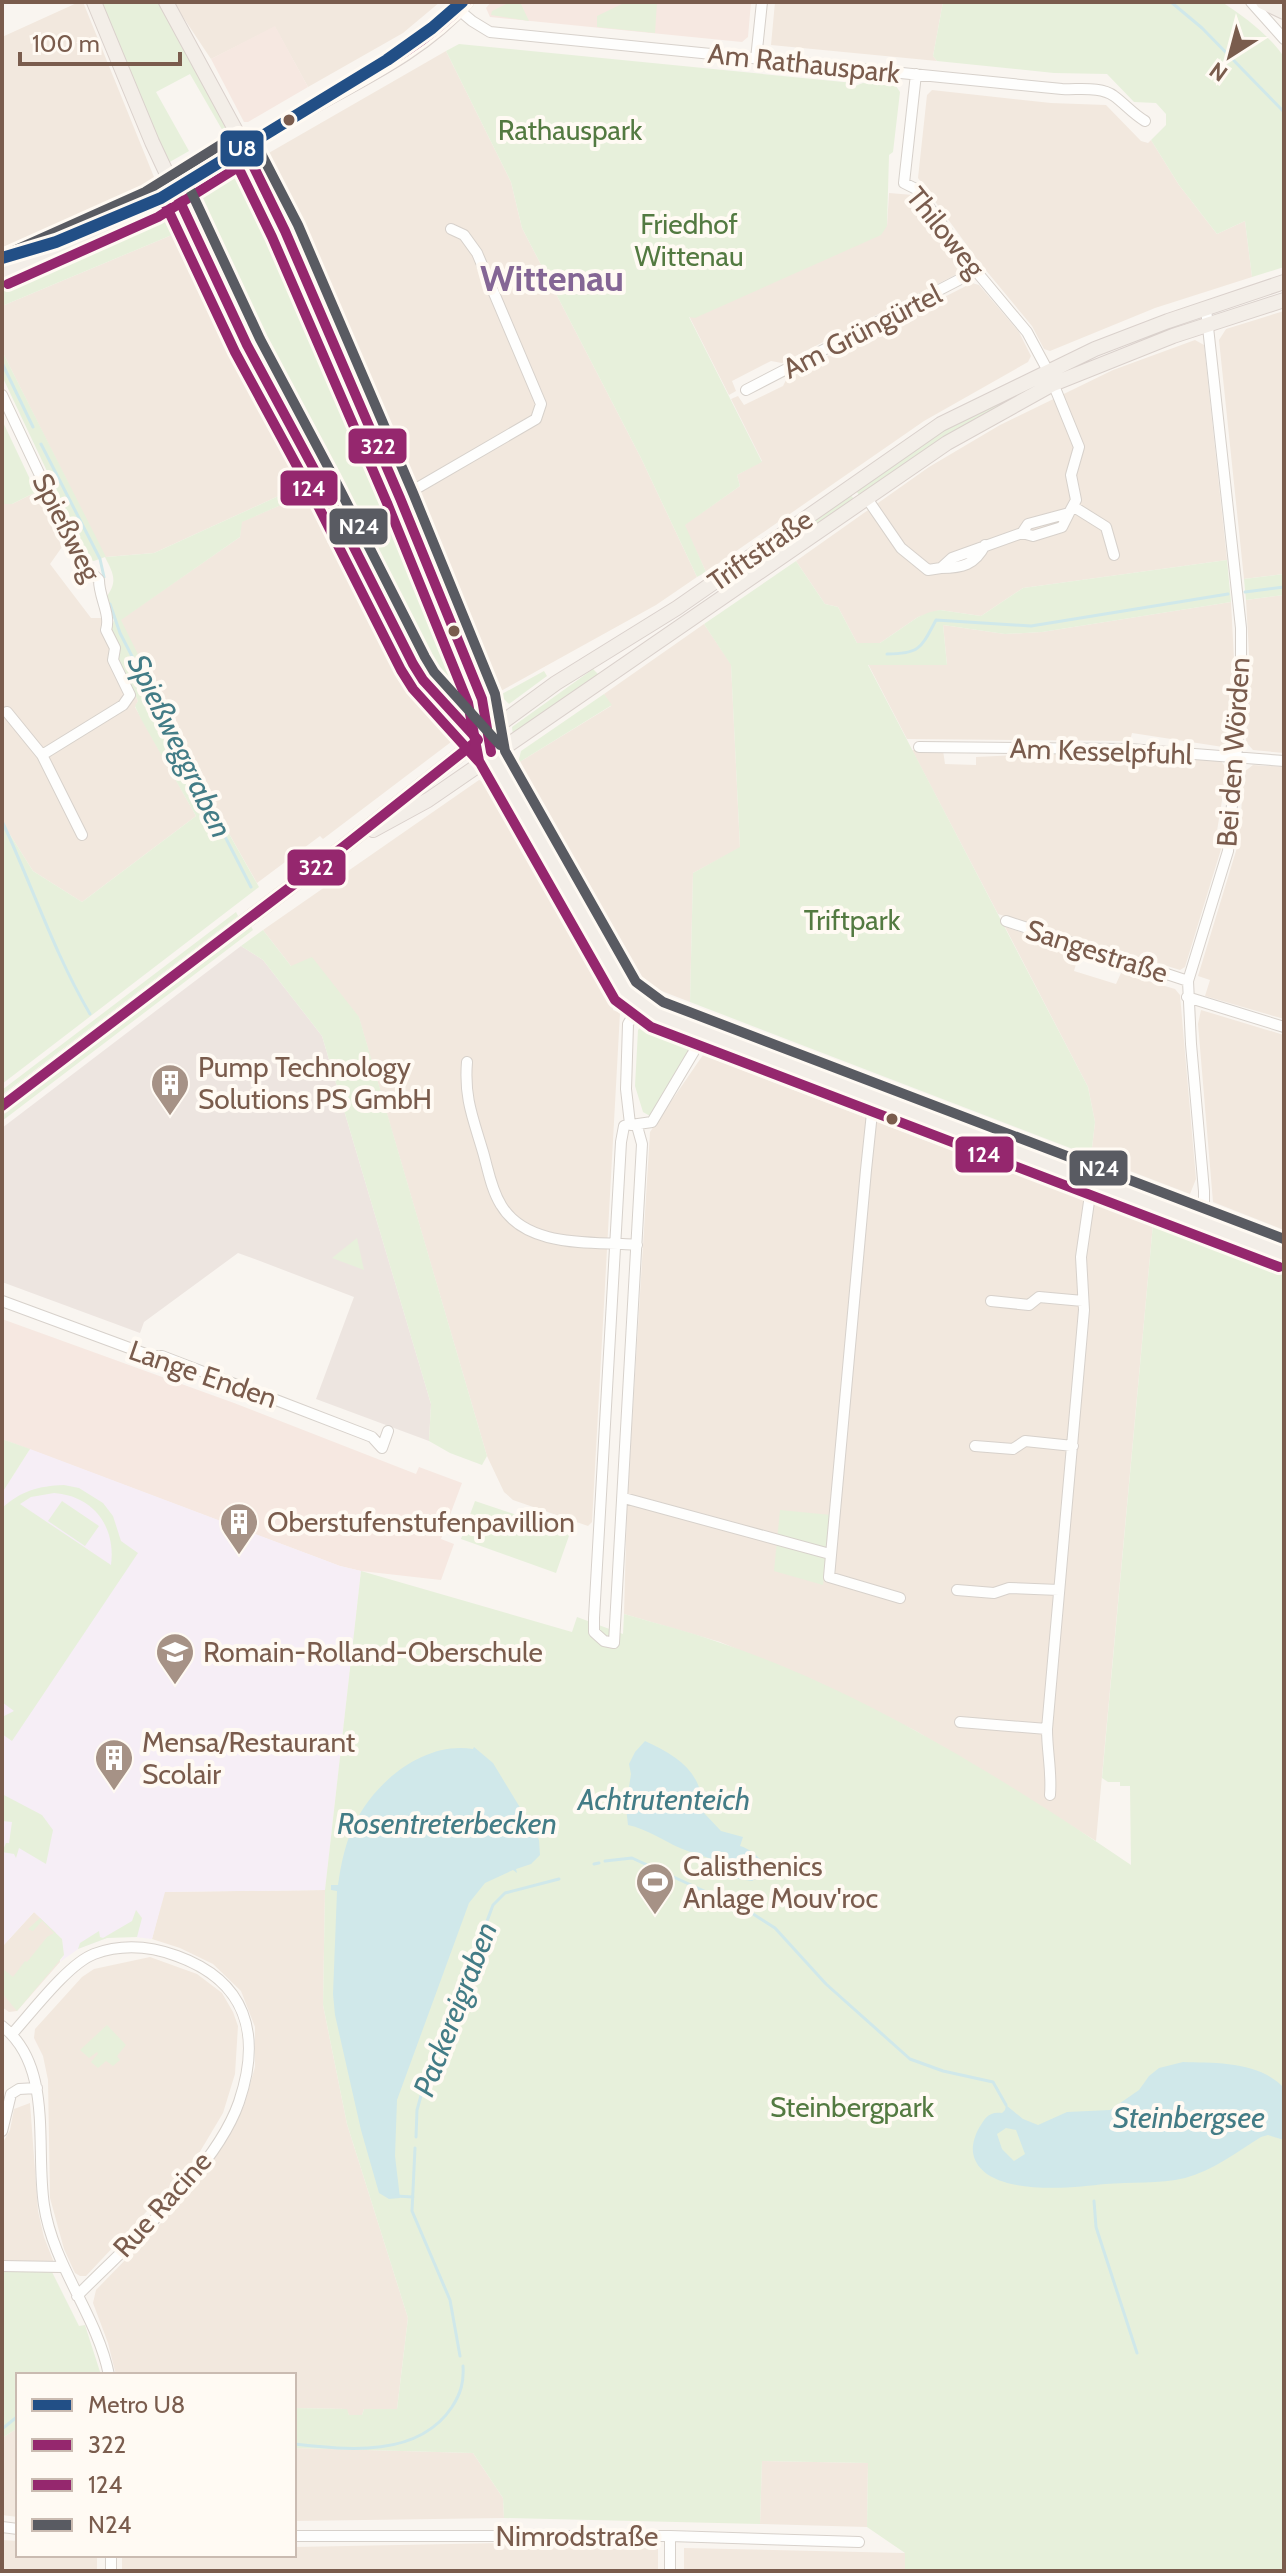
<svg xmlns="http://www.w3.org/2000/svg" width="1286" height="2573" font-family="Cabin,sans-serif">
	<rect width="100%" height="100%" fill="#f9f5f0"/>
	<path fill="#f2e8de" d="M79 2H83L154 177 151 187 34 240 2 249V37Z
		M173 2H440L403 33 308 87 275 27 211 59Z
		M775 2H943L933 56 937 61 771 45Z
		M446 51 511 182 522 228 641 458 697 577 656 605 499 692 487 681 481 666 474 668 312 263 314 262 267 162V154Z
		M932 90 1051 103 1106 105 1141 141 1148 143 1151 140 1179 185 1217 234 1245 221 1252 277 1155 308 1050 351 1044 349 1032 326 979 262 918 178 927 95Z
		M889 193 913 195 964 265 963 271 782 363 771 361 732 381 736 391 729 395 689 316 887 226Z
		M179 232 307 483 154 553 105 557 2 351V306Z
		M972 283 979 285 1019 332 1031 356 1028 362 924 421 706 572 684 525 740 486 737 475 762 461 731 399 738 396 744 405 783 386 788 376Z
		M1284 311V574L1244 579 1219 340 1226 329Z
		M1195 340 1204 345 1227 560 1023 588 981 616 940 610 918 617 880 643H857L838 607 825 604 796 561 929 467 1000 425 1113 370Z
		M36 492 62 547 50 564 91 618H104L118 660 138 701 135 707 196 816 82 902 33 871 2 822V504H12Z
		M304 495 315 499 413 686 452 725 451 742 323 839 320 836 257 883 210 800 207 789 136 656 120 620 240 537 241 522Z
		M1284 595V753L1253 750 1246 742 1250 671 1246 600Z
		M1231 602 1234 659 1231 741 1223 747 1132 733 1130 741 907 739 868 664 947 665 943 625 1005 634 1042 632Z
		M704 624 731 664 740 848 693 873 690 1002 633 980 513 766 611 706 604 694Z
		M912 750H943L945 764 976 765V757L1039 754 1133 755 1221 761 1227 770 1215 843 1222 846 1185 967 1180 970 998 914Z
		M1253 765 1284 767V1019L1205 996 1210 980 1198 976 1239 841 1244 772Z
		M479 780 492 784 613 1001V1010L620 1013 592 1522 588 1526 513 1500 504 1492 487 1456 359 1018 291 966 263 930Z
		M1005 927 1080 951 1074 971 1116 984 1121 973 1175 989 1180 995 1196 1179 1190 1194 1091 1156 1095 1122 1088 1087Z
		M1201 1010 1284 1035V1230L1213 1202 1198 1024Z
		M703 1055 968 1157 970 1142 1154 1213 1096 1841 916 1731 818 1683 720 1642 624 1614 627 1505 650 1132Z
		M325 1890 323 2005 347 2124 408 2318 397 2409H364L362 2415H349L346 2409 294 2408V2375H116L108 2343 93 2303 96 2290 161 2223 210 2166 244 2106 255 2067V2027L241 1991 213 1964 180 1948 152 1939 164 1892Z
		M34 1912 56 1932 60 1962 17 2011 9 2012 2 2007V1947Z
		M150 1957 197 1974 222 1993 233 2012 238 2026 235 2074 223 2113 195 2160 86 2276H80L75 2273 64 2249 50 2198 48 2080 43 2056 34 2038 35 2029 82 1977 94 1969Z
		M30 2103 38 2211 44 2237 58 2273 2 2272V2144L10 2130 14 2109Z
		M18 2428V2517L2 2515V2438Z
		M294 2448 473 2453 503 2498 504 2518 294 2521Z
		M762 2461 868 2463 867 2527 760 2524Z
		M2 2540 18 2541V2555H97V2571H2Z
		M504 2543 658 2547V2571H122V2555H294V2547Z
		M684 2548 905 2553V2571H684Z"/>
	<path fill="#f6e8e1" d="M491 2H751L748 37 742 42 490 17 486 8Z
		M275 26 308 87 248 122H244L211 59Z
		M2 1319 234 1403 416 1474 419 1467 462 1483 441 1539 454 1544 441 1580 361 1571 340 1566 2 1439Z"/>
	<path fill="#ede5e0" d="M241 946 263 960 322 1036 431 1404 429 1441 316 1399 354 1297 260 1261 238 1253 144 1322 140 1333 2 1282V1128Z"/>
	<path fill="#f6eef6" d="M30 1449 340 1566 361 1571 325 1890 165 1892 152 1939 127 1936 107 1938 78 1949 60 1962 64 1955 62 1939 34 1912 2 1947V1493Z"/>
	<path fill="#e7f0db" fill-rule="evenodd" d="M101 2H158L229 131 224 133 190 74 156 92 189 151 168 163Z
		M510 2H520L529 21 491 15 492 11Z
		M626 2H657L655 33 597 27V16Z
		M943 2H1222C1245 17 1269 35 1284 57V267L1252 277 1245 221 1217 234 1179 185 1151 140 1166 125V114L1156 103 1134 102 1107 74 1054 73 937 61 933 56Z
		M459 44 854 83 855 86 863 83 896 86 900 92 893 152 889 155 887 226 881 235 695 318 689 317 762 462 737 475 740 486 685 525 706 572 697 577 641 458 522 228 511 182 446 51Z
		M235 171 251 174 323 329 473 692 472 699 466 704 457 703 419 662 246 330 189 207 197 196Z
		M168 218 173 220 179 232 2 306V290Z
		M2 351 106 557 154 553 307 483 315 499 304 495 242 522 240 537 121 620 210 800 259 887 2 1084V822L33 871 82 902 196 816 141 719 135 706 138 701 118 660 111 630 114 620 107 596C118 581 113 573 105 557L94 561 89 560 2 376Z
		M1044 382 944 438 859 495 855 489 957 422Z
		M2 420 36 492 12 504H2Z
		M849 493 854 499 724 589 718 586Z
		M1227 560 1231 602 1042 632 1005 634 943 625 947 665H868L1088 1087 1095 1122 1091 1156 690 1002 693 873 740 847 731 665 704 624 796 561 825 604 838 607 857 643H880L918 617 930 612 940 610 981 616 1023 588Z
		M1284 574V595L1246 600 1244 579Z
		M593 669 599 675 513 736 512 727Z
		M544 671 547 676 509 704 500 695Z
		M604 694 612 705 518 763 521 751Z
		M236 912 238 916 2 1095V1090Z
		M251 926 253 930 2 1121V1116Z
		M263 930 291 966 312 957 359 1017 487 1456 482 1465 450 1453 429 1441 431 1404 322 1036 263 960 241 946Z
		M645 1022 683 1035 691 1046 650 1116 643 1112 635 1086 638 1030Z
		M1154 1213 1284 1264V2571H905V2553L867 2527 868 2463 762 2461 760 2524 504 2518 503 2498 473 2453 294 2448V2408L347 2409 349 2415H362L364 2409H397L408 2318 347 2124 323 2005 325 1890 361 1571 572 1632 577 1617 623 1634 624 1614C655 1623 687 1631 718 1642 864 1691 1004 1779 1131 1865L1130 1786H1120V1782H1108L1102 1778Z
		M357 1238 364 1270 332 1258Z
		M2 1439 30 1449 2 1493Z
		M64 1485 79 1488 103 1503 113 1516 121 1541 138 1553 12 1741 2 1734V1717L14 1711 2 1702V1508C21 1491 38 1486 64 1485ZM54 1493C94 1496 116 1527 111 1565L20 1504 31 1497Z
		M62 1501 99 1526 85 1546 48 1521Z
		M475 1501 570 1533 556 1573 461 1539Z
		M780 1510 831 1515 823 1585 774 1571Z
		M2 1794 42 1815 53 1830 46 1864 19 1848 16 1858 14 1854 2 1852 6 1843H9L12 1822 2 1821Z
		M136 1910 142 1918 137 1937 107 1938 78 1949 80 1943 99 1931 100 1937 103 1938 132 1921Z
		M40 1918 62 1939 64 1955 17 2011 2 1993V1968L13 1977 25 1961 27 1962 47 1937 54 1933 42 1921 33 1931 28 1929Z
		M107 2025 126 2045 117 2056 120 2060 113 2066 106 2061 98 2068 91 2062 98 2054 97 2052 89 2058 80 2050Z
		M2 2272H52L79 2326 85 2325 101 2375H18V2428L2 2438Z"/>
	<path fill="#d0e8ea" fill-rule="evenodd" d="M645 1741C679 1757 702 1771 704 1813L721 1831 743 1837 740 1846C751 1849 764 1860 767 1871L752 1881 732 1878 733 1870C716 1858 699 1856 680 1848 662 1840 647 1829 628 1825L626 1807 631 1774 629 1764 635 1752Z
		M474 1747 493 1763 530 1824 535 1823 537 1826 534 1830 539 1840 540 1855 531 1864 516 1869 517 1873 513 1870 485 1883 469 1903 397 2100 395 2156 400 2198 389 2199 379 2193 361 2130 335 2015 333 1994 337 1891 331 1890V1885H338C341 1864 345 1844 354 1825 374 1782 424 1741 473 1749Z
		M1183 2062C1216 2063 1259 2061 1284 2088V2140L1268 2135 1261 2137C1237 2152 1212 2171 1185 2178 1159 2184 1131 2182 1105 2184 1072 2188 987 2197 974 2157 971 2148 974 2137 979 2128 985 2118 989 2111 1002 2113L1005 2110 1006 2105 1023 2119 1038 2125 1067 2112 1110 2110 1139 2090 1149 2076 1159 2068ZM1006 2128 1016 2130 1025 2154 1014 2161 1002 2149 997 2134Z"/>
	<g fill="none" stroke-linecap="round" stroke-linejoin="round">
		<path stroke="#d0e8ea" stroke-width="3" d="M1171 2 1202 28 1284 112
			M2 363 33 427
			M41 444 100 559 104 577
			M1245 592 1284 587
			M110 604 120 633 251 887
			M887 654C920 654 921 648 936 620L1031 626 1228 594
			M2 821C32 885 54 953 90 1014
			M605 1861 632 1858 750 1912 775 1928 826 1984 910 2059 943 2071 993 2082 1006 2105
			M594 1864 599 1863
			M416 2137 417 2110 436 2042 439 2034 446 2031 493 1905 505 1893 559 1879
			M415 2148 412 2211 450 2300 460 2356
			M396 2196 413 2197
			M1094 2201 1096 2227 1137 2353
			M2 2429 18 2416
			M294 2444C348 2450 418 2458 452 2407 461 2393 464 2382 463 2366"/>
		<g stroke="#d7d1cb" stroke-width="12">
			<path id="minor" d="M1251 2 1284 39
				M459 10 472 21 490 32 1062 89C1078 90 1101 86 1114 96 1125 104 1133 114 1145 121
				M756 59 762 2
				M746 390 976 271
				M2 395 82 564 99 580C99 598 111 614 106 630L115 648 113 660 130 695 123 705 42 755
				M866 497 901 548 928 570 941 568 952 558 1022 533 1028 524 1069 513 1076 500 1071 475 1079 447 1048 371 1027 332 976 271 916 189 904 183 916 74
				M400 498 536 419 541 404 477 253 464 235 451 229
				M1074 507 1106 527 1114 555
				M1022 533 1033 536 1062 527 1069 513
				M941 568C962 568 975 565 985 545
				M7 712 42 755 82 835
				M919 747 1130 749 1284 761
				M1006 921 1188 981
				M1187 997 1284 1027
				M467 1062C464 1098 473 1118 483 1152 488 1169 491 1189 501 1205 527 1249 593 1241 637 1245
				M877 1099 872 1113 866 1170 829 1577 900 1598
				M630 1124 624 1126 621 1142 594 1618V1632L604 1641 614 1643 642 1144 637 1126
				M630 1124 626 1089 628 1024 640 1004
				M631 1125 652 1122 693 1053 702 1031
				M1197 1221 1204 1201V1191L1191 1044 1188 981 1228 851 1241 701V628L1206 309
				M2 1301 151 1356H162L372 1437 382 1448 388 1431
				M991 1301 1029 1305 1039 1297 1083 1301
				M975 1446 1013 1449 1025 1441 1073 1446
				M624 1498 830 1554
				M957 1590 994 1593 1009 1588 1059 1590
				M960 1722 1047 1729
				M1050 1795C1052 1772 1047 1752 1047 1729L1084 1310 1081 1257 1092 1181
				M2 2026C54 2066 35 2148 44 2205 53 2266 97 2315 109 2375
				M12 2034C32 2012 68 1964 94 1954 121 1944 150 1946 177 1956 246 1981 262 2034 239 2102 215 2171 128 2244 77 2296
				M2 2131 11 2094 19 2089 37 2088
				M2 2266 63 2267
				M2 2527 18 2529
				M294 2536H670L859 2542
				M670 2536V2571
				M111 2571V2555"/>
		</g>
		<g stroke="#dad1cc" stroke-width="16">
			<path id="major" d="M94 2 152 142 247 345 322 484 413 664 423 680 492 756 625 991 656 1014 1284 1254
				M166 2 236 131 285 231 400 498 482 699 489 740
				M1263 2 1284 12
				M2 271C53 251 116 225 164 198 208 173 250 143 294 117 352 83 421 54 466 2
				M373 830 428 800 947 443 1053 384 1173 336 1284 300
				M2 1106 343 847 478 740 556 683 677 608 941 424 1095 349 1168 321 1284 282"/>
		</g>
		<use href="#minor" stroke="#fefefd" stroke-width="10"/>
		<use href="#major" stroke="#f3eee8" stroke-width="14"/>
		<g stroke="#fffaf3" stroke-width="16">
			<path id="bus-1" d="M244 147 285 231 400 498 482 699 491 752
				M2 1106 343 847 478 740 423 680 413 664 322 484 247 345 175 191C219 162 264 134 310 108 365 76 422 48 466 2"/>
		</g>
		<g stroke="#fffaf3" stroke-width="16">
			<path id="bus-2" d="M162 197 235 352 310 490 401 670 413 689 480 763
				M8 284 158 217 238 167 272 237 387 503 468 703 479 761 615 1000 651 1027 1279 1267"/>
		</g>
		<g stroke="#fffaf3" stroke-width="16">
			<path id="bus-3" d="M188 185 260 339 334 478 425 657 434 672 500 745
				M2 256 145 192 238 134 252 136 298 225 413 493 495 694 505 751 636 982 663 1002 1284 1239"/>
		</g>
		<use href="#bus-1" stroke="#95276e" stroke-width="10"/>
		<use href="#bus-2" stroke="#95276e" stroke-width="10"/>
		<use href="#bus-3" stroke="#595b62" stroke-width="10"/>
		<g stroke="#fffaf3" stroke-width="18">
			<path id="metro-1" d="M2 258 56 242 161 198 387 60 432 28 462 2"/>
		</g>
		<use href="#metro-1" stroke="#224f86" stroke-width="12"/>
	</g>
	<defs>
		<g id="building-pin" transform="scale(2)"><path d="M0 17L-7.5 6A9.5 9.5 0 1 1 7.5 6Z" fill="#a69286" stroke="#fffaf3"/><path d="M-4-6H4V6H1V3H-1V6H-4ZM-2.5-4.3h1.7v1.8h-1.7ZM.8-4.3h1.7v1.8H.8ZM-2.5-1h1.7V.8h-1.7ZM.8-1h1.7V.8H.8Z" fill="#fff"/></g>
		<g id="school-pin" transform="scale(2)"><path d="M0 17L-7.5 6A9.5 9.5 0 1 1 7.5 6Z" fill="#a69286" stroke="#fffaf3"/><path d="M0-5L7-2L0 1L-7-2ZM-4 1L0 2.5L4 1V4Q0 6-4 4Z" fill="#fff"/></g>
		<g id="stadium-pin" transform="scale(2)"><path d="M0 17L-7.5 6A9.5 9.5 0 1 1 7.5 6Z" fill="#a69286" stroke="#fffaf3"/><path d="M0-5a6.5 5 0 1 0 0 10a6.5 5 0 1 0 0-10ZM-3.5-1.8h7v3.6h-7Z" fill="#fff"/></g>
	</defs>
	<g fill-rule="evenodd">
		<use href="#building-pin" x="170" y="1083"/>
		<use href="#building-pin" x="239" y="1522"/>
		<use href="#school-pin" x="175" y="1652"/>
		<use href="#building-pin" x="114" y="1758"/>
		<use href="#stadium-pin" x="655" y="1882"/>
	</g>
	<g fill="#7a5c4d" stroke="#fffaf3" stroke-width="3">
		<circle cx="289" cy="120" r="7"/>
		<circle cx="454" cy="631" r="7"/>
		<circle cx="892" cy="1119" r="7"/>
	</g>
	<g text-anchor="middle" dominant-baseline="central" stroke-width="8" stroke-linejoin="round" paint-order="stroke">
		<g font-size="28" fill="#7a5c4d" stroke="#fffaf3">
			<text transform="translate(804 63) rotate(6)">Am Rathauspark</text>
			<text transform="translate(946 232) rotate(51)">Thiloweg</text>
			<text transform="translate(862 331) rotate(-27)">Am Grüngürtel</text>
			<text transform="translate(67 527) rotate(63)">Spießweg</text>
			<text transform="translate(760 550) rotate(-35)">Triftstraße</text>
			<text transform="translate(1101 751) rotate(2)">Am Kesselpfuhl</text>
			<text transform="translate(1233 752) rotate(-86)">Bei den Wörden</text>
			<text transform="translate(1097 951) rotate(18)">Sangestraße</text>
			<text transform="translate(203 1374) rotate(19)">Lange Enden</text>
			<text transform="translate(162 2204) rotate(-48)">Rue Racine</text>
			<text x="577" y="2536">Nimrodstraße</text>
		</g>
		<g font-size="28" fill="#537a41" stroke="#fffaf3">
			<text x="570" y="130">Rathauspark</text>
			<text x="689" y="224">Friedhof<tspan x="689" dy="32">Wittenau</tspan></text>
			<text x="852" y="920">Triftpark</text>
			<text x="852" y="2107">Steinbergpark</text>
		</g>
		<g font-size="28" fill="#7a5c4d" stroke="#fffaf3" text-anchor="start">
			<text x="198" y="1067">Pump Technology<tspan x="198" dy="32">Solutions PS GmbH</tspan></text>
			<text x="267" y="1522">Oberstufenstufenpavillion</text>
			<text x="203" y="1652">Romain-Rolland-Oberschule</text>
			<text x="142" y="1742">Mensa/Restaurant<tspan x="142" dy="32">Scolair</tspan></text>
			<text x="683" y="1866">Calisthenics<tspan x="683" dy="32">Anlage Mouv'roc</tspan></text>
		</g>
		<g font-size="30" font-style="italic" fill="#437c86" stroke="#fffaf3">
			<text transform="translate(180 746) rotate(64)">Spießweggraben</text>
			<text x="664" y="1799">Achtrutenteich</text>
			<text x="447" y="1823">Rosentreterbecken</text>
			<text transform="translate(455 2009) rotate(-69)">Packereigraben</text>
			<text x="1189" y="2117">Steinbergsee</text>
		</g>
		<g font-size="36" font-weight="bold" fill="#846695" stroke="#fffaf3">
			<text x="552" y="278">Wittenau</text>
		</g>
	</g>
	<g stroke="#fffaf3" stroke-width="3">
		<rect x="219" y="129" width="46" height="39" rx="8" fill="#224f86"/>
		<rect x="347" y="427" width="61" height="38" rx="8" fill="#95276e"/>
		<rect x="279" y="469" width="60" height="38" rx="8" fill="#95276e"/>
		<rect x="328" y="507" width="61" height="39" rx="8" fill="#595b62"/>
		<rect x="286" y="848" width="61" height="39" rx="8" fill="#95276e"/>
		<rect x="954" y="1135" width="61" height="39" rx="8" fill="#95276e"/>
		<rect x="1068" y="1149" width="61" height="38" rx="8" fill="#595b62"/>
	</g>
	<g font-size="22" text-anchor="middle" font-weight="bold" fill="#fff">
		<text x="242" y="156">U8</text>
		<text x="378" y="454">322</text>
		<text x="309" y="496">124</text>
		<text x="359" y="534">N24</text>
		<text x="316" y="875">322</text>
		<text x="984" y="1162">124</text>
		<text x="1099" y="1176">N24</text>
	</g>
	<rect width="1286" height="2573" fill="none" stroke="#7a5c4d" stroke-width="8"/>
	<rect x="16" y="2373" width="280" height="184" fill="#fffaf3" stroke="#cabbb1" stroke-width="2"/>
	<rect x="32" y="2399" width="40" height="12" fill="#224f86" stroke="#cabbb1" stroke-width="2"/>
	<text x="88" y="2413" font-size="24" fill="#7a5c4d">Metro U8</text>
	<rect x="32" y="2439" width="40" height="12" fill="#95276e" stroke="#cabbb1" stroke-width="2"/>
	<text x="88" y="2453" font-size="24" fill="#7a5c4d">322</text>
	<rect x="32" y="2479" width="40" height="12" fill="#95276e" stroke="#cabbb1" stroke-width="2"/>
	<text x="88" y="2493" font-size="24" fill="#7a5c4d">124</text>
	<rect x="32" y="2519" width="40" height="12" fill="#595b62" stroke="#cabbb1" stroke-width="2"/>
	<text x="88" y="2533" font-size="24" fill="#7a5c4d">N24</text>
	<g transform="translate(1230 56) rotate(216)" stroke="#fffaf3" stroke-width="6" paint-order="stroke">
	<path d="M0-6L14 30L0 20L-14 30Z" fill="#7a5c4d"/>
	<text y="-12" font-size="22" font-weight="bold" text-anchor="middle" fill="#7a5c4d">N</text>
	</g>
	<path d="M20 52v12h160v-12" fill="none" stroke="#7a5c4d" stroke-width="4"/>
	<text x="32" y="52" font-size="24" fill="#7a5c4d" stroke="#fffaf3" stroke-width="6" paint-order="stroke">100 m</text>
</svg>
